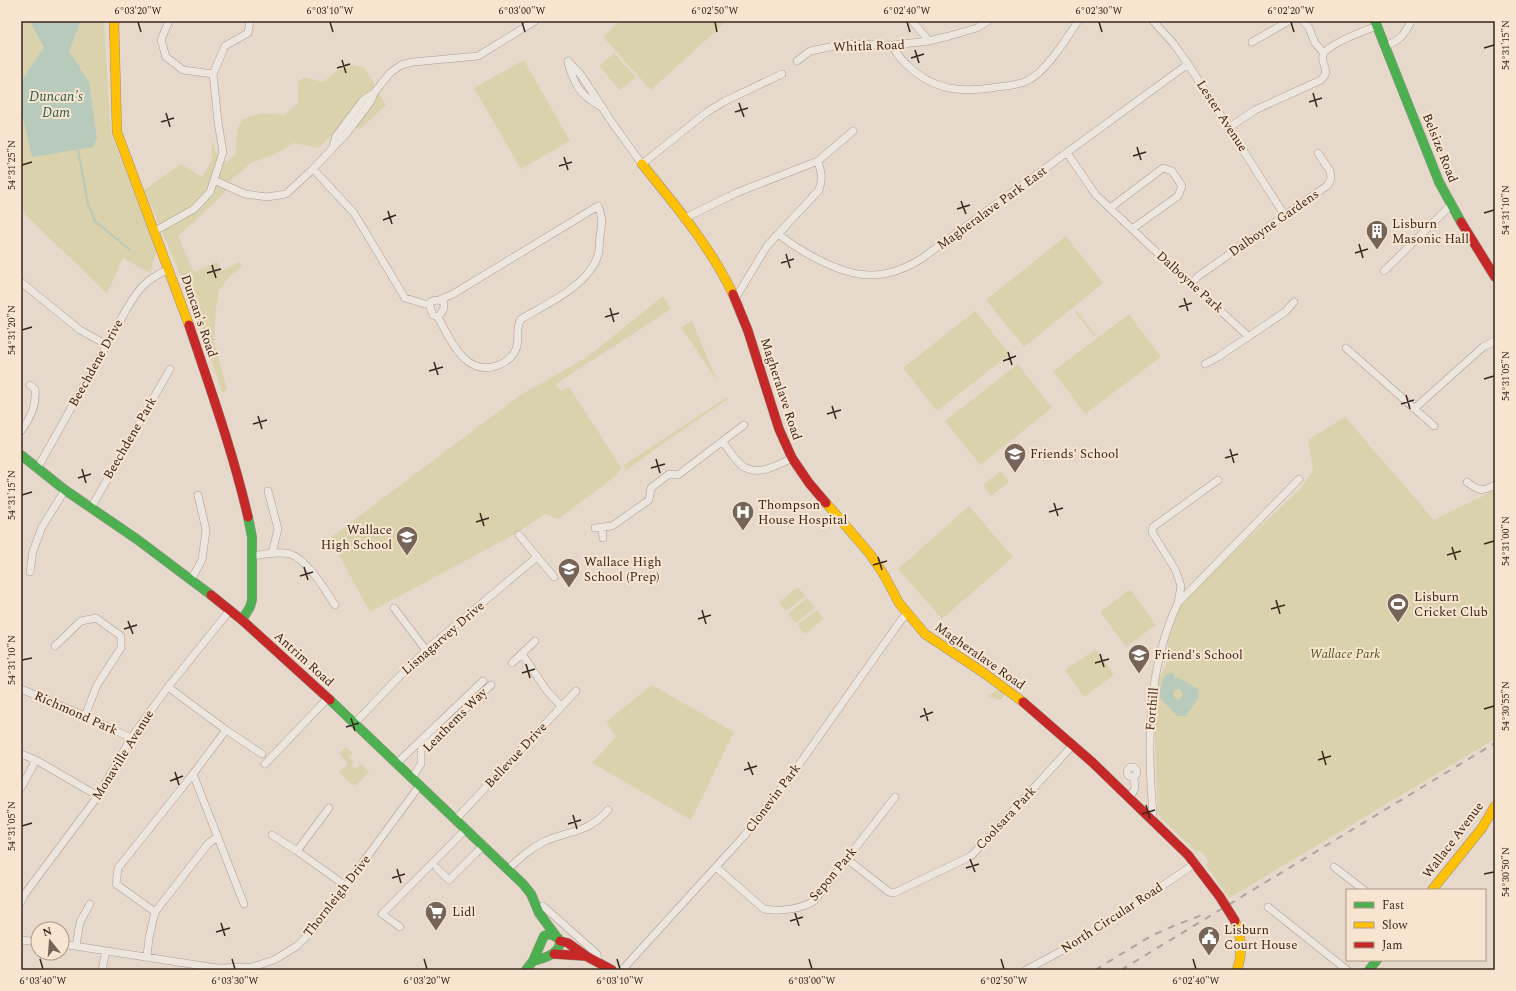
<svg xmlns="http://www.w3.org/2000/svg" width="1516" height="991" font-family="Spectral,serif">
	<rect width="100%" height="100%" fill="#e6d9cb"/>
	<path fill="#dad2ac" d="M21 21H29L44 47 21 82Z
		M78 21H104L111 134 157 250 150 273 123 258 107 294 25 214 21 204V108L32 156 97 138 89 82 69 51 80 24Z
		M620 21H727L651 90 603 37Z
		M614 53 636 77 620 90 599 66Z
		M524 60 570 141 521 169 474 88Z
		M346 64 365 68 386 105 360 129 343 123 319 148 294 143 275 154 251 163 232 179 223 195 178 236 194 272 217 262 222 271 239 262 242 267 232 274 219 290 216 309 214 341 227 389 222 393 195 311 159 224 144 190 181 164 202 177 212 160V140L216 152 226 163 236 153 237 129 243 119 264 113 283 115 298 104V82L304 77 323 82Z
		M1066 236 1103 283 1024 347 986 300Z
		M663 296 671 309 556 384 561 391 569 387 621 467 616 476 558 519 545 514 515 534 370 612 330 538 522 394 586 358Z
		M975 311 1010 354 937 411 903 368Z
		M1077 311 1096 335 1094 336 1075 312Z
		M1129 314 1161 357 1085 414 1053 371Z
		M692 321 715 376 717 381 681 327Z
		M1018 364 1052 408 980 465 945 421Z
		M727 397 728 399 665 442 625 471 624 465Z
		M1345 417 1434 520 1495 490V739L1229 898 1206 865 1208 863C1208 858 1202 852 1197 850L1195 851 1161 818 1158 814 1154 726 1156 685 1169 659V653L1167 642 1171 623 1180 604 1301 488 1313 471 1308 440Z
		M1001 471 1009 482 991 496 983 485Z
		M969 506 1013 557 942 619 898 569Z
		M798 587 805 596 786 611 779 602Z
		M1130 589 1156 625 1126 647 1100 612Z
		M807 598 815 607 796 623 788 614Z
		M817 610 824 619 805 634 797 625Z
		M1096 649 1114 675 1084 697 1065 670Z
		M652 685 734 732 691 820 592 763 616 737 606 722Z
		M999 689 1005 695 1001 700 987 696Z
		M346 747 353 753 349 757 354 762 351 765 355 769 361 764 369 772 355 786 348 781 339 772 348 764 339 753Z"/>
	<path fill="#b7cabb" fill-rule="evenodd" d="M29 21H78L80 24 69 51 89 82 97 138 93 147 32 157 21 108V82L44 47Z
		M1171 673 1175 675 1174 677 1176 679 1177 677 1198 689C1202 698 1191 708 1186 716H1177L1160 698C1160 688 1161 676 1171 673ZM1178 689 1181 690 1183 694 1182 697 1179 699H1176L1173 695 1175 690Z"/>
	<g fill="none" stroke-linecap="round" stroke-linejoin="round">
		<path stroke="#b7cabb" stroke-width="2" d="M78 150 88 204 95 221 130 250"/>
		<g stroke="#ab9e95" stroke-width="8">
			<path id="street" d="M169 21 161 40 166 57 183 70 213 74
				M912 21 929 41
				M1153 21 1173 43 1188 64 1285 216
				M1303 21 1309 28 1315 43 1324 53
				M1252 42 1289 21
				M893 45C895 53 901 59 907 65 934 91 962 93 997 87 1007 86 1018 85 1027 81 1046 72 1067 38 1078 21
				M1385 46C1400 40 1404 36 1411 21
				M568 61 581 75 613 124 642 164 707 112 725 101 782 74
				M797 61 810 51 845 44 893 45 929 41 949 36 977 28 988 21
				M568 63C575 86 579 94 601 107
				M1230 127 1255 110 1321 80C1332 70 1320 65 1323 55 1327 44 1366 30 1377 26
				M333 146 336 136 363 100 374 93
				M1067 153 1096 195 1152 248 1248 336
				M313 169 354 213 405 298 425 304H429
				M214 180 245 194 267 197 286 194 313 169 347 133 371 101 374 93 390 73 401 65 413 62 478 56 535 21
				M1110 208 1163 168 1172 171 1182 186 1178 196 1132 229
				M685 218 736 193 818 161 853 131
				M155 231 194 209 210 192 223 152 218 122 213 74 225 46 248 33 250 21
				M778 234C801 252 842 276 872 275 890 275 906 268 921 259L1188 64
				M1384 271 1451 205
				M21 282 80 330 107 345
				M1192 284 1197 277 1328 185 1331 178 1330 171 1318 153
				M735 299 767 246 819 190C823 179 821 171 818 161
				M438 317C442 312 446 308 443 301 438 300 432 299 429 304L433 315 438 317 440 321C452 343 467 378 499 365 506 362 513 357 516 349 520 339 515 329 521 319 547 304 589 285 598 255 600 249 599 242 600 236 602 224 603 217 598 206L453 294 439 300
				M1346 348 1434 426
				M1205 364 1218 357 1285 312 1294 302
				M1415 408 1483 347 1495 341
				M21 431C30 419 37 405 35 389L30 385
				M723 442C728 449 734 458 740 464 756 478 776 466 792 458
				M37 469 126 310C139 288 145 280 169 269
				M1467 482C1479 491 1482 492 1495 485
				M268 491 278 529 272 553
				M91 508 170 369
				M595 528 612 526 649 500 651 488 669 474 678 475 744 425
				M602 528 603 538
				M519 535 554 577
				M253 556C264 554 278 551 290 554 307 559 326 591 335 605
				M30 572 33 551 42 527 65 490
				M191 580 202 560 206 530 198 495
				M1178 603 1181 586 1176 571 1152 532 1153 527 1218 480
				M394 608 426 650
				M55 646 81 621 96 618 121 636V648L97 685 85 716
				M522 654 547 691 561 706
				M512 663 535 641
				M168 687 226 730 262 754
				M21 689 85 716 131 738
				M354 724 392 684 426 650 537 557
				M21 754 36 760 98 796
				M265 764 328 698
				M396 764 483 681
				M1127 772a5 5 0 1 1 10 0a5 5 0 1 1-10 0Z
				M193 774 244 904
				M412 778 421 764V750L491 685
				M21 788 36 760
				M1130 797C1136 788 1136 787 1133 776
				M456 819 576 691
				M1152 819 1153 814C1147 744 1147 668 1178 603L1299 479
				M272 835 297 851 346 886
				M297 851 329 808
				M847 859 889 892 894 893 969 857 973 854 1073 745
				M1334 867 1364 890
				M437 868 449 880 484 845
				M717 868 764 909C780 912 801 909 814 901L895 797
				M508 869C520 858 531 848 545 841 571 830 588 833 608 810
				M21 902 24 895 98 796 131 738 168 687 230 610
				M543 906 597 954 598 962
				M1268 907 1347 970
				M155 912 116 884 118 868 193 774 226 730
				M400 927 382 914 466 829
				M21 940 38 942
				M62 944 216 968 252 967 274 960 297 946 313 930 420 785
				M76 946 80 922 90 904
				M147 956 149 938 155 912 208 844 217 837
				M102 970 106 951
				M622 970 744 836 793 773 899 623 907 613
				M1026 970 1085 938 1196 863"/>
		</g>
		<g stroke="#9a8e85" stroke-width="10">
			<path id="fast" d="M1375 21 1439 182 1461 222
				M21 455 65 490 138 540 211 595
				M242 620 250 607 252 600V537L248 517
				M330 700 523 884 531 894 539 913 556 936
				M526 970 533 961 544 936 550 934 558 938 560 943C558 955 543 958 533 961
				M1369 970 1377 960"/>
		</g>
		<g stroke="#9a8e85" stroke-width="10">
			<path id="slow" d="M114 21 117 132 189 325
				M642 164C675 205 710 246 733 294
				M826 503 870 554 884 575 899 603 925 634 984 673 1023 702
				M1432 890 1482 828 1495 806
				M1235 921C1242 938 1243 953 1237 970"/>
		</g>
		<g stroke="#9a8e85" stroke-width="10">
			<path id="jam" d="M1461 222 1495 277
				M733 294 748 331 779 429 792 458 809 483 826 503
				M189 325C210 388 233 452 248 517
				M211 595 242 620 330 700
				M1023 702 1092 762 1188 855 1220 897
				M560 941 568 943 586 956 612 970
				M554 954 585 956"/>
		</g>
		<use href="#street" stroke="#ede6de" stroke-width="7"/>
		<use href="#fast" stroke="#4caf50" stroke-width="9"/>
		<use href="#slow" stroke="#ffc107" stroke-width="9"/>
		<use href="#jam" stroke="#c62828" stroke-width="9"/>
		<path stroke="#aca49e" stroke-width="2" stroke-dasharray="7 7" stroke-linecap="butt" d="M1095 970 1151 936 1171 927 1202 915
			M1121 970 1495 743"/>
		<g stroke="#9a8e85" stroke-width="10" stroke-linecap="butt">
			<path id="jam-bridge" d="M1220 897 1235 921"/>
		</g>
		<use href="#jam-bridge" stroke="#c62828" stroke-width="9"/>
	</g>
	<path fill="none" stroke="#3a251c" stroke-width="1.5" d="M138 22 141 32M330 22 333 32M522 22 525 32M715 22 717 32M907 22 910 32M1099 22 1102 32M1291 22 1294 32M1484 48 1494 45M915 50 919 63M911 58 924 54M342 60 346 73M337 68 350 64M1313 93 1317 107M1309 102 1322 98M739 103 744 117M735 112 748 108M166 113 170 127M161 122 174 118M1137 147 1141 160M1133 156 1146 152M564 157 568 170M22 165 32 162M559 166 572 162M961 201 966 214M957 209 970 205M388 211 392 224M1484 213 1494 210M383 220 396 215M1359 244 1363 258M1355 253 1368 249M786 254 790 268M781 263 794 259M212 265 216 278M207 273 221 269M1184 298 1188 311M1179 307 1192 303M610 308 614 322M605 317 619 313M22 330 32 327M1008 352 1012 365M1003 361 1016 356M434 362 438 375M429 371 443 367M1484 379 1494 376M1406 395 1410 409M1401 404 1414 400M832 406 836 419M827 414 841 410M258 416 262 429M253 424 267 420M1230 449 1234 463M1225 458 1238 454M656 459 660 473M651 468 665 464M82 469 86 483M78 478 91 474M22 495 32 492M1054 503 1058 516M1049 512 1063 508M480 513 484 526M476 522 489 518M1484 544 1494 541M1452 547 1456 560M1447 555 1461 551M878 557 882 570M873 565 887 561M304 567 308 580M300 576 313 572M1276 600 1280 614M1271 609 1285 605M702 610 706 624M698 619 711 615M128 621 133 634M124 629 137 625M1100 654 1104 667M22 660 32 658M1095 663 1109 659M526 664 530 678M522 673 535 669M924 708 928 721M1484 709 1494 706M920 717 933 712M351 718 355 731M346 727 359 723M1322 751 1326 765M1318 760 1331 756M748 762 753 775M744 770 757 766M175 772 179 785M170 781 183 776M1146 805 1150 819M1142 814 1155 810M573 815 577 829M568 824 581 820M22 826 32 823M970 859 975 872M966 868 979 864M397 869 401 883M1484 874 1494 872M392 878 405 874M795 913 799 926M790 921 803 917M221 923 225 936M216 932 230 928M40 959 43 969M232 959 235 969M424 959 427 969M617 959 620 969M809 959 812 969M1001 959 1004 969M1193 959 1196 969"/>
	<defs>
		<g id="building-pin" transform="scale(1.15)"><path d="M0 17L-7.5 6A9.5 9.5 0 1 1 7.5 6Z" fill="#766459" stroke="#f8e5d0"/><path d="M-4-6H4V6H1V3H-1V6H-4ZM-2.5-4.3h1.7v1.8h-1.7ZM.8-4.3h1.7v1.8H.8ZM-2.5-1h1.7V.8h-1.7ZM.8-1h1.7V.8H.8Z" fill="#fff"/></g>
		<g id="school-pin" transform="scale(1.15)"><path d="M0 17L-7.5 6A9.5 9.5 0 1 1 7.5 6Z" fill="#766459" stroke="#f8e5d0"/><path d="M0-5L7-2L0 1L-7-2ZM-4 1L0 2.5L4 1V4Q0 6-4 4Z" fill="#fff"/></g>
		<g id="hospital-pin" transform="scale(1.15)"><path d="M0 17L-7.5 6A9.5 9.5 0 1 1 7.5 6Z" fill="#766459" stroke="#f8e5d0"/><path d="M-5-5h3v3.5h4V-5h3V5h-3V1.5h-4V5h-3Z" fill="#fff"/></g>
		<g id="stadium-pin" transform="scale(1.15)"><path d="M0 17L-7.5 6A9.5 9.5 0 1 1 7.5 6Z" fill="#766459" stroke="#f8e5d0"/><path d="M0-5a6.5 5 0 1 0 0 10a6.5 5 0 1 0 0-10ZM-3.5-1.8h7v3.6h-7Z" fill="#fff"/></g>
		<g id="supermarket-pin" transform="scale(1.15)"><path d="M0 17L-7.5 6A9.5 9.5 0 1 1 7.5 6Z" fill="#766459" stroke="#f8e5d0"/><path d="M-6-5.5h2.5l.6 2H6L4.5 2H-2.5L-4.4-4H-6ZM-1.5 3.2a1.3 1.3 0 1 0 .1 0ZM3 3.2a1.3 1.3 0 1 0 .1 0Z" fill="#fff"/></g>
		<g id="civic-pin" transform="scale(1.15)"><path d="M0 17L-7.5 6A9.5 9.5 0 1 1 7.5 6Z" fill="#766459" stroke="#f8e5d0"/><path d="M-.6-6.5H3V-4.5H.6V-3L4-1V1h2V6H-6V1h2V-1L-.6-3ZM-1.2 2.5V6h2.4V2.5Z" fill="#fff"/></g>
	</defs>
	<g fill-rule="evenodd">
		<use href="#building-pin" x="1377" y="231"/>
		<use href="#school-pin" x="1015" y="454"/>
		<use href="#hospital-pin" x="743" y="512"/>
		<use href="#school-pin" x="407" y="537"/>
		<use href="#school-pin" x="569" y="569"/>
		<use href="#stadium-pin" x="1398" y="604"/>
		<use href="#school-pin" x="1139" y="655"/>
		<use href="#supermarket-pin" x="436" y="912"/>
		<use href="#civic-pin" x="1209" y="937"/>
	</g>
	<g text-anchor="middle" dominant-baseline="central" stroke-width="4" stroke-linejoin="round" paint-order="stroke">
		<g font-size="13" fill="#3a251c" stroke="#f8e5d0">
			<text transform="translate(869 46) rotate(-2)">Whitla Road</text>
			<text transform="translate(1222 116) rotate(57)">Lester Avenue</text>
			<text transform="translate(1440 148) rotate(68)">Belsize Road</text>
			<text transform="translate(992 208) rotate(-36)">Magheralave Park East</text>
			<text transform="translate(1274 223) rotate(-35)">Dalboyne Gardens</text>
			<text transform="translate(1190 282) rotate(42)">Dalboyne Park</text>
			<text transform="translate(199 316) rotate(71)">Duncan's Road</text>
			<text transform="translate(96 363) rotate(-61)">Beechdene Drive</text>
			<text transform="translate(781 389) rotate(72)">Magheralave Road</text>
			<text transform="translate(130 438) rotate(-60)">Beechdene Park</text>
			<text transform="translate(443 638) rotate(-41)">Lisnagarvey Drive</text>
			<text transform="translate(980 656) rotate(35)">Magheralave Road</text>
			<text transform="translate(304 659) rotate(42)">Antrim Road</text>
			<text transform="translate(1152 709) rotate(-85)">Forthill</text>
			<text transform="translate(76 713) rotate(24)">Richmond Park</text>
			<text transform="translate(455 720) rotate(-45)">Leathems Way</text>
			<text transform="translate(123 755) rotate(-58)">Monaville Avenue</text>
			<text transform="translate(516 755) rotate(-47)">Bellevue Drive</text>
			<text transform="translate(773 798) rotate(-53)">Clonevin Park</text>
			<text transform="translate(1006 818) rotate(-47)">Coolsara Park</text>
			<text transform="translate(1453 840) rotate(-53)">Wallace Avenue</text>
			<text transform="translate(833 874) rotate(-50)">Sepon Park</text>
			<text transform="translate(337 896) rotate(-52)">Thornleigh Drive</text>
			<text transform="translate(1112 918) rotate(-33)">North Circular Road</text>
		</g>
		<g font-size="13" fill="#3a251c" stroke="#f8e5d0" text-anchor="start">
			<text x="1392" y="224">Lisburn<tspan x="1392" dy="15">Masonic Hall</tspan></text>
			<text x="1030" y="454">Friends' School</text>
			<text x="758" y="505">Thompson<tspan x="758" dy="15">House Hospital</tspan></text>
			<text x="392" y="530" text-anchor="end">Wallace<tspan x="392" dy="15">High School</tspan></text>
			<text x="584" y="562">Wallace High<tspan x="584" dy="15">School (Prep)</tspan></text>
			<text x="1414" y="597">Lisburn<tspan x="1414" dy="15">Cricket Club</tspan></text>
			<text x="1154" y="655">Friend's School</text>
			<text x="452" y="912">Lidl</text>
			<text x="1224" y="930">Lisburn<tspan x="1224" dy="15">Court House</tspan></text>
		</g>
		<g font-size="13" font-style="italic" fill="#545821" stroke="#f8e5d0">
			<text x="1345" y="654">Wallace Park</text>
		</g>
		<g font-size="14" font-style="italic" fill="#2a5b4f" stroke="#f8e5d0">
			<text x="56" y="96">Duncan's<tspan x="56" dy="16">Dam</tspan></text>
		</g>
	</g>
	<rect width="1516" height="991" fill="none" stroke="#f8e5d0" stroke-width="44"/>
	<rect x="1346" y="889" width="140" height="72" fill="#f8e5d0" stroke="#ac9888"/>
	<rect x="1354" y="902" width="20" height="6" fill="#4caf50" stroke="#ac9888"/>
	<text x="1382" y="909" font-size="12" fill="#3a251c">Fast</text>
	<rect x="1354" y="922" width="20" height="6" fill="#ffc107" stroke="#ac9888"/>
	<text x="1382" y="929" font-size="12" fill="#3a251c">Slow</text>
	<rect x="1354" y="942" width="20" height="6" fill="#c62828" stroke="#ac9888"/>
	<text x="1382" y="949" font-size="12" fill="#3a251c">Jam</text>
	<g transform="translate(50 941) rotate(343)"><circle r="19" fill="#f8e5d0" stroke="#ac9888"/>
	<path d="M0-3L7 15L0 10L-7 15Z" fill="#766459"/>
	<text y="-6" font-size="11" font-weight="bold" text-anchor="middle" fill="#3a251c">N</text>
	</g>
	<rect x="22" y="22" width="1472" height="947" fill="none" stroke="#3a251c" stroke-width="1.5"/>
	<g font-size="10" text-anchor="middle" fill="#3a251c">
		<text x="138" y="14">6°03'20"W</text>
		<text x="330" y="14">6°03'10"W</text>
		<text x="522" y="14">6°03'00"W</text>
		<text x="715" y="14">6°02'50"W</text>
		<text x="907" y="14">6°02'40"W</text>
		<text x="1099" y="14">6°02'30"W</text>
		<text x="1291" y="14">6°02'20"W</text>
		<text transform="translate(1505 45) rotate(-90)" y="4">54°31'15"N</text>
		<text transform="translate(11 165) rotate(-90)" y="4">54°31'25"N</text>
		<text transform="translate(1505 210) rotate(-90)" y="4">54°31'10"N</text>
		<text transform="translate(11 330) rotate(-90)" y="4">54°31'20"N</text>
		<text transform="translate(1505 376) rotate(-90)" y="4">54°31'05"N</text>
		<text transform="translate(11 495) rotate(-90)" y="4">54°31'15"N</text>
		<text transform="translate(1505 541) rotate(-90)" y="4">54°31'00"N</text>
		<text transform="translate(11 660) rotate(-90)" y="4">54°31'10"N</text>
		<text transform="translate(1505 706) rotate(-90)" y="4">54°30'55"N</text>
		<text transform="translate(11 826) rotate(-90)" y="4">54°31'05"N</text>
		<text transform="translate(1505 872) rotate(-90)" y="4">54°30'50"N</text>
		<text x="43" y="984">6°03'40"W</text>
		<text x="235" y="984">6°03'30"W</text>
		<text x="427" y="984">6°03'20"W</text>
		<text x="620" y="984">6°03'10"W</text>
		<text x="812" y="984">6°03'00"W</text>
		<text x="1004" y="984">6°02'50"W</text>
		<text x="1196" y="984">6°02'40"W</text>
	</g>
</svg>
